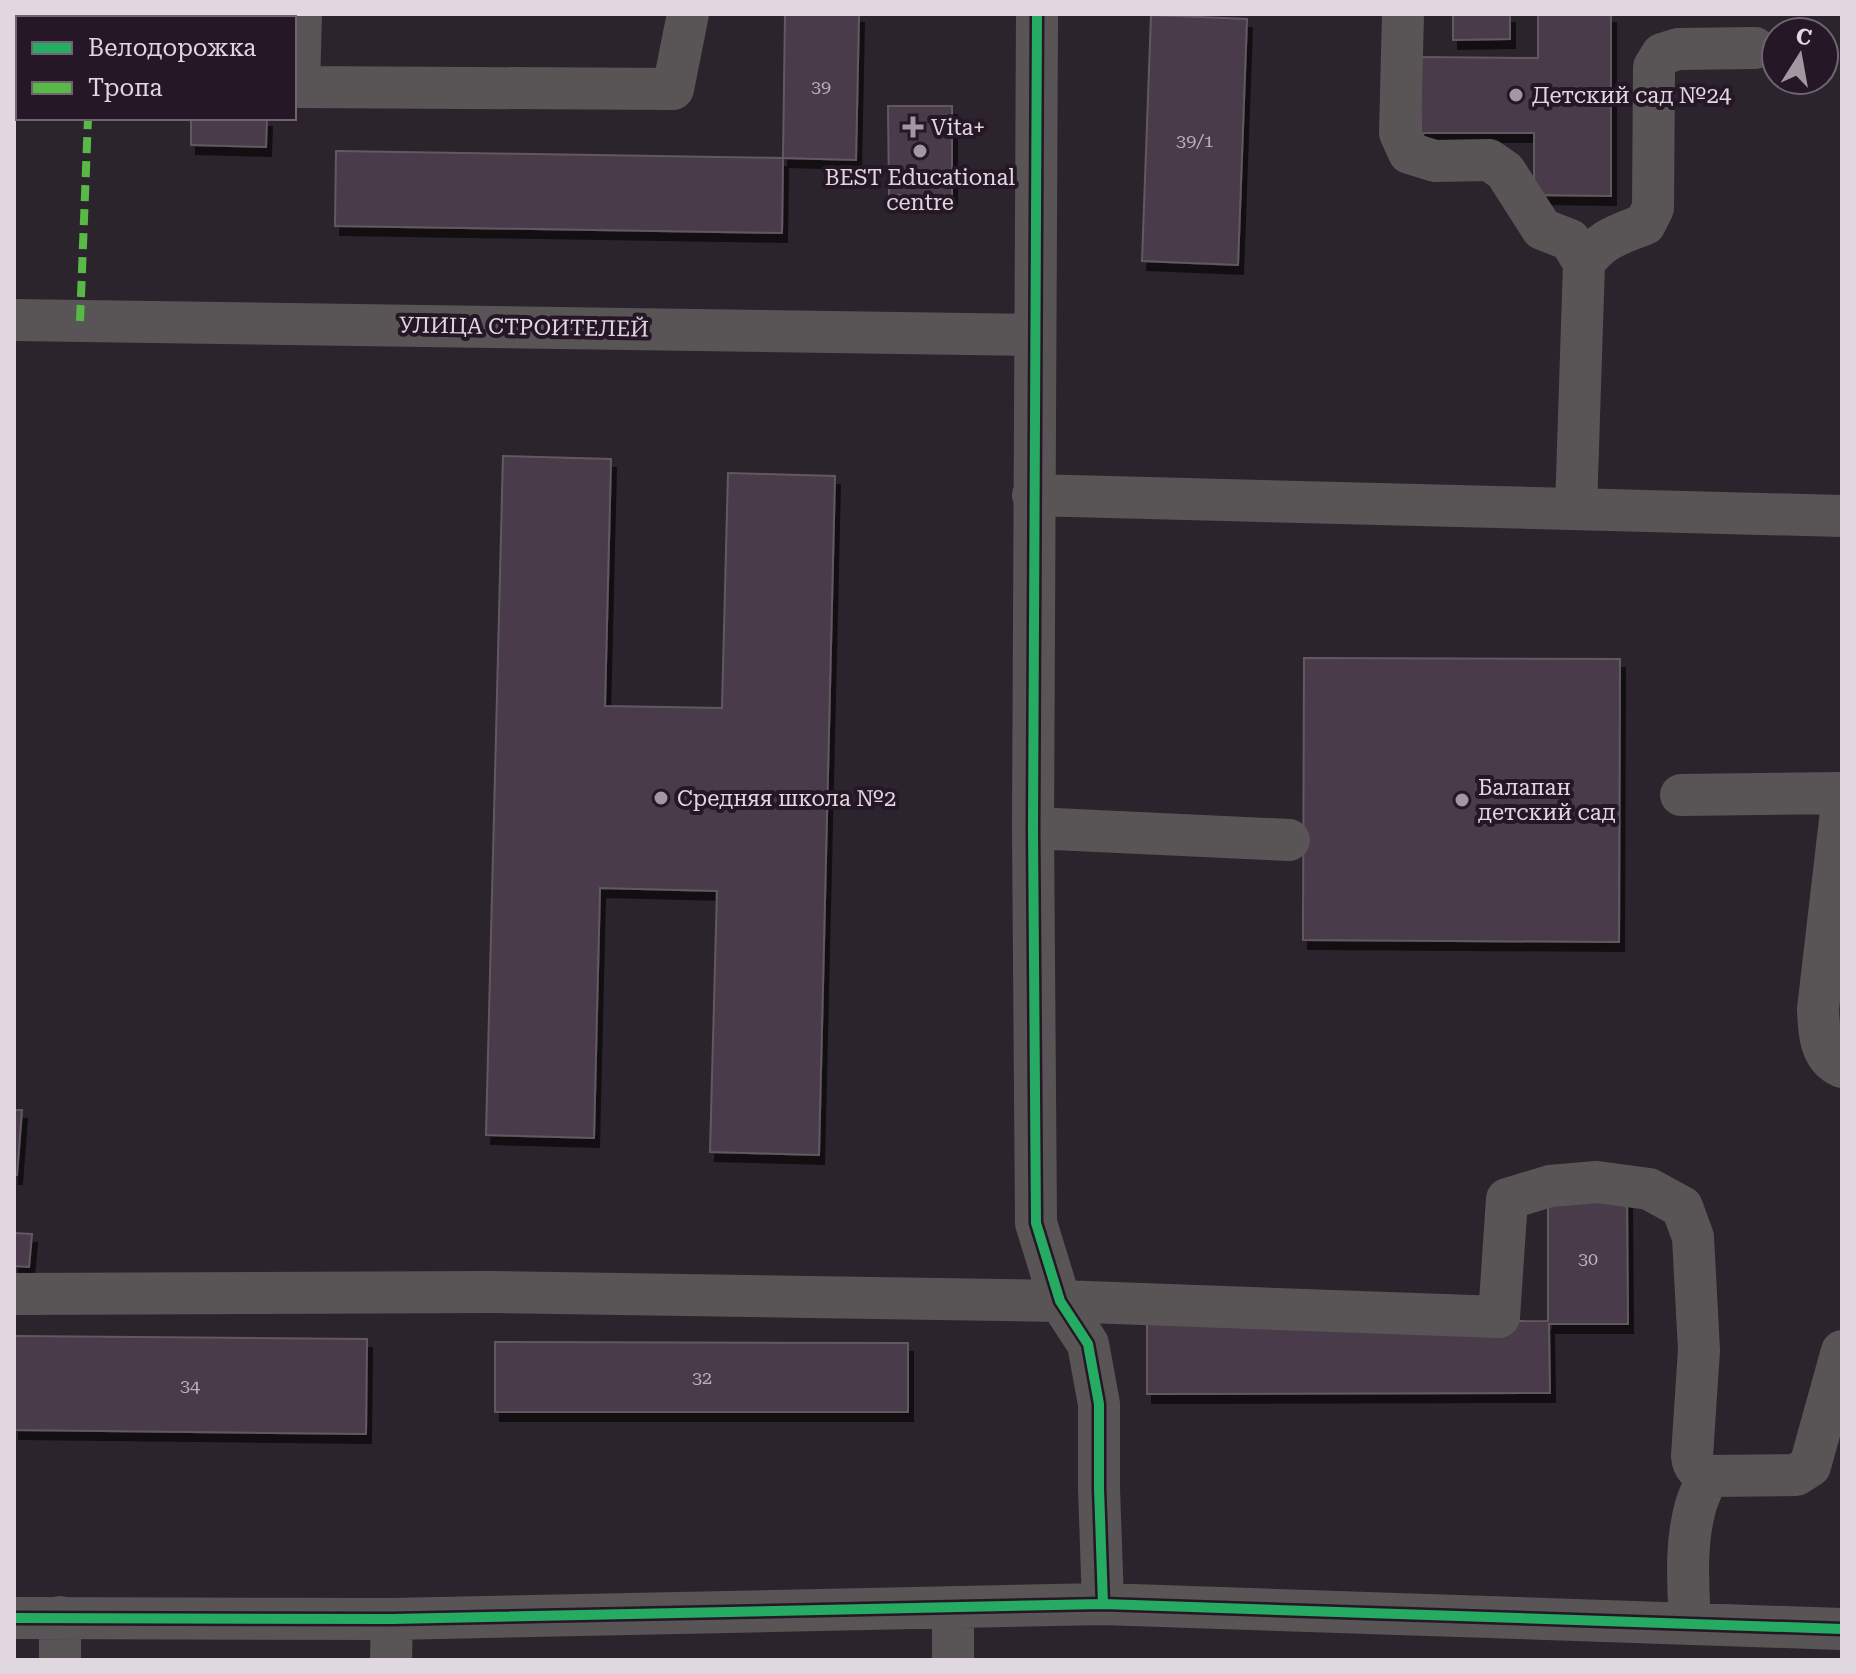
<svg xmlns="http://www.w3.org/2000/svg" width="1856" height="1674" font-family="'Roboto Serif',serif">
	<defs>
		<filter id="shadow"><feDropShadow dx="5" dy="9" stdDeviation="0" flood-color="#0009"/></filter>
	</defs>
	<rect width="100%" height="100%" fill="#2c242c"/>
	<path fill="#483a49" stroke="#615a61" stroke-width="2" filter="url(#shadow)" d="M193 14H269V18H193Z
		M785 14H859L856 160 783 158Z
		M1453 14H1510V39L1453 40Z
		M1538 14H1611V196L1534 195V133H1421L1420 57 1538 58Z
		M1151 15 1247 19 1238 265 1142 261Z
		M888 106H952V195H889Z
		M191 118H267L266 147 191 145Z
		M336 151 783 158 782 233 335 226Z
		M503 456 611 459 605 706 722 708 728 473 835 476 819 1155 710 1152 717 891 600 888 594 1138 486 1135Z
		M1304 658 1620 659 1619 942 1303 940Z
		M14 1110H22L17 1175H14Z
		M1548 1194H1627L1628 1324H1549L1550 1393 1147 1394V1323L1548 1321Z
		M14 1233 32 1234 29 1267 14 1266Z
		M14 1336 367 1339 366 1434 14 1430Z
		M495 1342 908 1343V1412H495Z"/>
	<g fill="none" stroke-linecap="round" stroke-linejoin="round">
		<path stroke="#595556" stroke-width="42" d="M301 14 299 87 673 89 688 14
			M1037 14 1033 828 1036 1223 1060 1301 1088 1344 1099 1404V1488L1103 1604
			M1403 14 1400 133 1409 153 1435 161 1489 160 1505 171 1542 229 1570 240 1584 263 1576 509
			M1584 263C1602 238 1618 235 1645 224L1653 208 1654 67 1662 54 1678 49 1755 48
			M14 320 1035 335
			M1033 495 1842 516
			M1681 795 1842 793
			M1842 803 1818 1009C1819 1031 1819 1057 1842 1067
			M1033 828 1289 840
			M14 1294 491 1292 1060 1301 1499 1317 1507 1199 1550 1186 1597 1182 1649 1189 1682 1207 1693 1237 1699 1350 1692 1456C1693 1467 1698 1471 1708 1476L1796 1475 1810 1466 1842 1351
			M60 1617V1660
			M14 1618 392 1619 1103 1604 1842 1629
			M1690 1623C1688 1585 1685 1542 1696 1505 1699 1495 1704 1485 1708 1476
			M391 1660 392 1619
			M953 1660V1608"/>
		<path stroke="#58b947" stroke-width="8" stroke-dasharray="16 8" stroke-linecap="butt" d="M91 18 92 14
			M80 321 88 118"/>
		<g stroke="#251725" stroke-width="15">
			<path id="cycleway" d="M1037 14 1033 828 1036 1223 1060 1301 1088 1344 1099 1404V1488L1103 1604
				M14 1618 392 1619 1103 1604 1842 1629"/>
		</g>
		<use href="#cycleway" stroke="#26ab63" stroke-width="10"/>
	</g>
	<g fill="#a198a1" stroke="#251725" stroke-width="3">
		<circle cx="1516" cy="95" r="8"/>
		<path d="M909 115h8v8h8v8h-8v8h-8v-8h-8v-8h8z"/>
		<circle cx="920" cy="151" r="8"/>
		<circle cx="661" cy="798" r="8"/>
		<circle cx="1462" cy="800" r="8"/>
	</g>
	<g text-anchor="middle" dominant-baseline="central" stroke-width="8" stroke-linejoin="round" paint-order="stroke">
		<g font-size="18" fill="#bab0ba">
			<text x="821" y="86">39</text>
			<text x="1195" y="140">39/1</text>
			<text x="1588" y="1258">30</text>
			<text x="702" y="1377">32</text>
			<text x="190" y="1385">34</text>
		</g>
		<g font-size="22" fill="#e0d7e0" stroke="#251725" text-anchor="start">
			<text x="1532" y="95">Детский сад №24</text>
			<text x="931" y="127">Vita+</text>
			<text x="920" y="177" text-anchor="middle">BEST Educational<tspan x="920" dy="25">centre</tspan></text>
			<text x="1478" y="787">Балапан<tspan x="1478" dy="25">детский сад</tspan></text>
			<text x="677" y="798">Средняя школа №2</text>
		</g>
		<g font-size="22" fill="#e0d7e0" stroke="#251725">
			<text transform="translate(524 327) rotate(1)">УЛИЦА СТРОИТЕЛЕЙ</text>
		</g>
	</g>
	<rect width="1856" height="1674" fill="none" stroke="#e0d7e0" stroke-width="32"/>
	<rect x="16" y="16" width="280" height="104" fill="#251725" stroke="#706470" stroke-width="2"/>
	<rect x="32" y="42" width="40" height="12" fill="#26ab63" stroke="#706470" stroke-width="2"/>
	<text x="88" y="56" font-size="24" fill="#e0d7e0">Велодорожка</text>
	<rect x="32" y="82" width="40" height="12" fill="#58b947" stroke="#706470" stroke-width="2"/>
	<text x="88" y="96" font-size="24" fill="#e0d7e0">Тропа</text>
	<g transform="translate(1800 56) rotate(11)"><circle r="38" fill="#251725" stroke="#706470" stroke-width="2"/>
	<path d="M0-6L14 30L0 20L-14 30Z" fill="#a198a1"/>
	<text y="-12" font-size="22" font-weight="bold" text-anchor="middle" fill="#e0d7e0">С</text>
	</g>
</svg>
